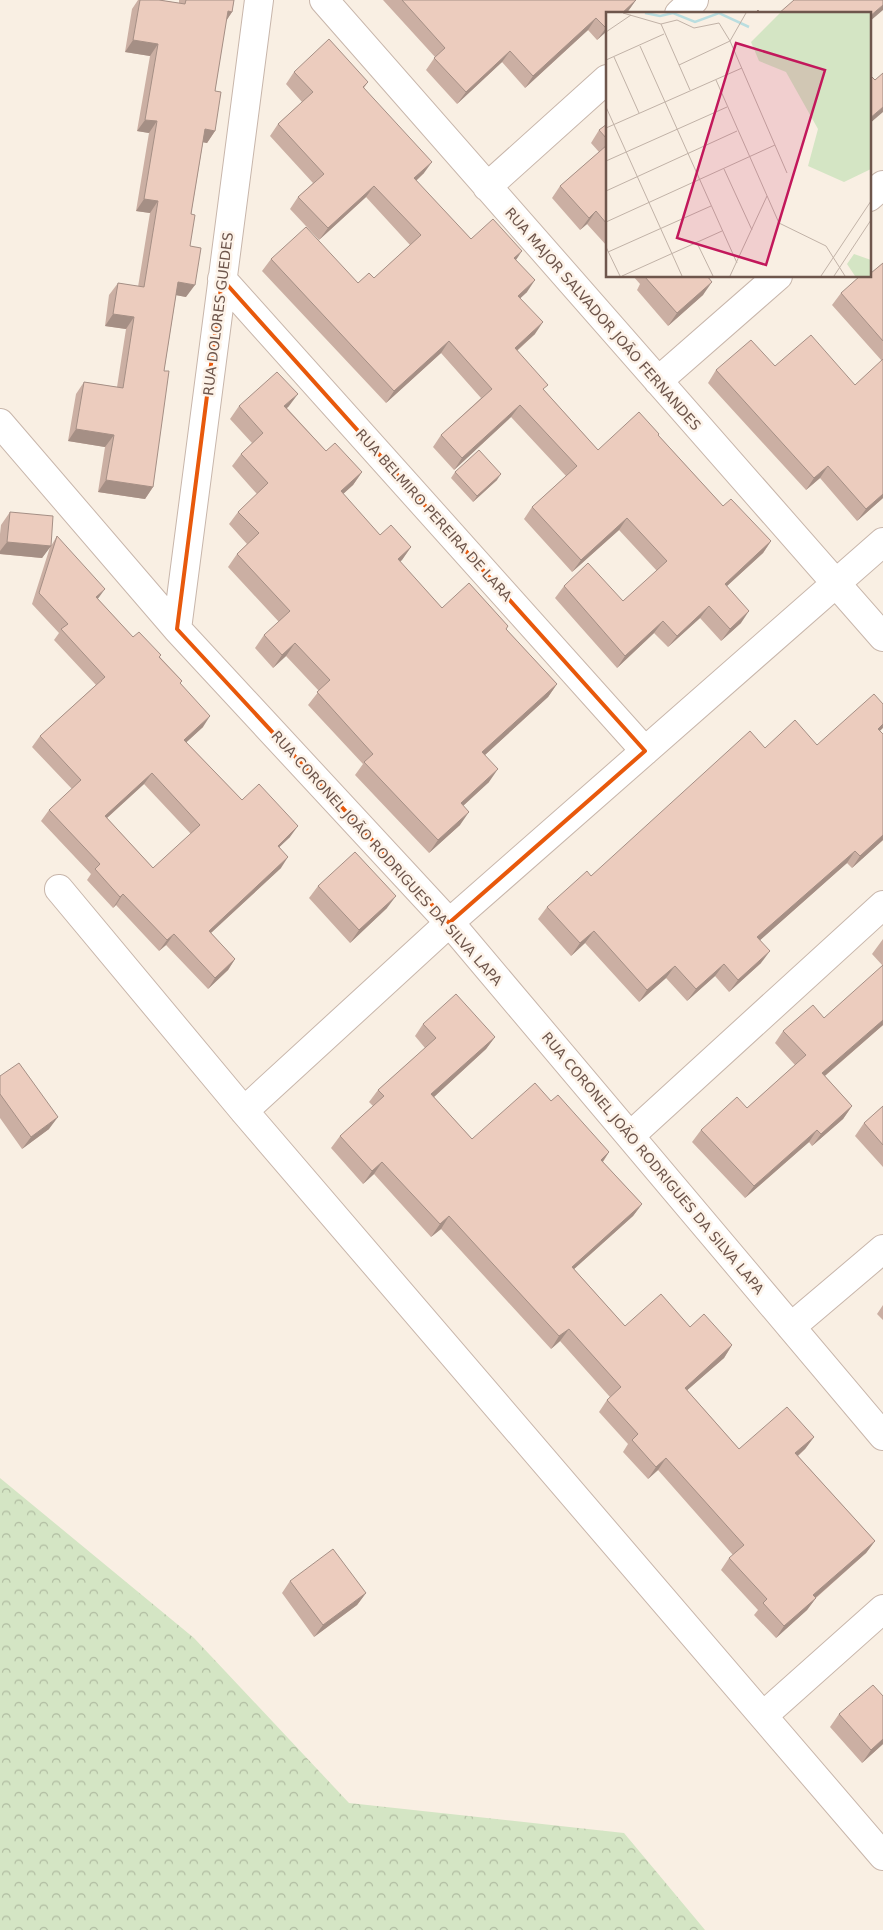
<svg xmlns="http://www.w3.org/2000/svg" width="883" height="1930" font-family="'DejaVu Sans',sans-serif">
	<defs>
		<pattern id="forest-crowns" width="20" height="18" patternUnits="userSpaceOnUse" patternTransform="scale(1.25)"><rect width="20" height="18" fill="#d4e5c4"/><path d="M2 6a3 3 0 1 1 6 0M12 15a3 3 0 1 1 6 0" fill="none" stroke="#b0bca1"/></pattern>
	</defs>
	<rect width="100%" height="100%" fill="#f9efe3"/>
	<path fill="url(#forest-crowns)" d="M0 1478 194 1638 349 1803 624 1833 705 1930H0Z"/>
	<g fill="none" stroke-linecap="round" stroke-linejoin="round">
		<g stroke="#c8b6ab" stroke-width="30">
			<path id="street" d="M324 0 883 637
				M679 14 694 0
				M487 187 607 79
				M869 197 883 185
				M222 279 645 751
				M658 381 778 276
				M0 423 177 629 456 930 883 1436
				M177 629 259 0
				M59 889 244 1111 883 1856
				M244 1111 449 923 883 542
				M630 1136 883 905
				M791 1327 883 1249
				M764 1715 883 1609"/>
		</g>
		<use href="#street" stroke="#fff" stroke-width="28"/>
	</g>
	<path fill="#cbafa3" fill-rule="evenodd" d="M138 0H159L179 3V0H234L232 12 226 21 215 91V131L207 143 203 142 191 214 190 246 186 297 176 295 164 371 153 487 145 499 98 492 105 447 68 441 76 394 84 382 117 387 126 329 105 326 109 295 118 283 138 287 150 213 136 211 149 133 137 131 150 56 125 52 132 9Z
		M383 0H636L626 14H607V31L597 40 588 30 525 88 502 62 457 104 426 70 435 57Z
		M294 72 368 82 364 88 424 173 416 181 471 239 516 260 527 292 520 298 535 334 517 351 544 390 598 450 658 435 723 506 771 541 763 553 727 586 741 623 721 641 700 618 668 647 654 633 617 668 555 598 564 586 623 601 657 571 619 530 572 572 524 519 532 507 566 476 511 417 454 470 433 447 441 435 481 398 441 353 386 403 262 271 271 259 358 283 374 278 410 245 366 197 319 240 290 209 298 197 313 183 270 136 278 124 302 102 286 84Z
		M607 124V246L587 224 580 230 552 198 560 186 599 152 591 143 599 130Z
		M883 263V498L857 521 820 478 806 490 708 383 716 370 775 366 855 385 882 361 832 305 841 293 871 273Z
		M633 276H713L709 279 703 295 668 326 637 290 640 284Z
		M239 406H289L287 408 326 451 362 472 353 485 343 494 380 535 411 547 400 562 442 608 508 626 506 629 557 684 548 697 485 755 489 782 463 806 460 825 429 853 355 775 363 764 308 705 319 691 286 656 273 668 255 648 264 635 279 622 228 567 237 554 247 544 229 524 238 512 257 494 232 466 241 454 252 443 230 419Z
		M455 472 497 480 473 502 451 478Z
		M10 512 51 546 57 536 98 599 133 637 160 657 182 681 180 683 203 727 186 742 242 800 290 837 279 847 281 868 211 933 235 959 228 970 208 989 166 945 159 951 116 905 113 908 87 880 91 874 41 821 49 810 72 789 32 747 40 736 96 685 54 640 59 633 32 604 50 547 42 558 0 554V534L1 525ZM144 784 191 834 153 868 107 818Z
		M880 731 883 734V840L852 868 847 863 760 940 761 963 729 992 715 976 687 1001 666 978 639 1002 585 943 571 956 538 919 547 907 591 876 765 748 817 745Z
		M318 886 387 908 350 943 309 898Z
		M883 939V1025L825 1076 852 1106 843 1119 812 1146 809 1142 745 1198 692 1142 701 1130 747 1108 795 1065 775 1043 783 1031 824 1018 883 966 872 954Z
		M423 1024 495 1037 486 1049 434 1097 472 1139 551 1101 609 1152 603 1162 642 1204 633 1216 574 1269 625 1326 690 1327 732 1345 724 1358 687 1390 739 1449 814 1437 805 1449 798 1456 875 1541 866 1553 816 1598 807 1610 776 1638 754 1615 758 1610 721 1570 729 1558 733 1555 658 1470 648 1479 623 1452 628 1444 599 1412 607 1400 610 1397 560 1341 551 1349 441 1229 431 1237 374 1174 363 1184 331 1148 340 1136 373 1106 369 1102 378 1090 425 1048 415 1036Z
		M0 1076 49 1129 22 1149 0 1118Z
		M883 1106V1167L855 1136 864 1123Z
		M883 1305V1320L877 1314Z
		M290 1581 366 1593 357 1605 314 1637 282 1593Z
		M839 1714 883 1744 862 1763 830 1727Z"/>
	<path fill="#a58f85" d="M636 0 626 14H621Z
		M883 5V10L869 22V17Z
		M228 11 232 12 224 24Z
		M596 18 588 30 525 88 533 76Z
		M607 27V31L597 40 606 28Z
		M133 40 158 44 150 56 125 52Z
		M510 51 502 62 457 104 466 92Z
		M883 107V112L869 124V119Z
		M145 120 157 121 149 133 137 131Z
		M205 129 215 131 207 143 196 141Z
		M432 162 424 173 406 190 414 178Z
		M374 186 366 197 319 240 328 228Z
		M144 199 158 201 150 213 136 211Z
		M596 211 587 224 580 230 589 218Z
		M522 251 514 263V258Z
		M535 280 527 292 510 308 518 296Z
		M178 282 195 285 186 297 170 294Z
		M712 282 703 295 668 326 677 313Z
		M113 314 134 317 126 329 105 326Z
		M543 322 535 334 506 360 515 348Z
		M449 341 441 353 386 403 394 391Z
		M298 394 289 406 276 418 284 406Z
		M520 405 511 417 454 470 462 458Z
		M76 429 114 435 105 447 68 441Z
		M828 466 820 478 806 490 814 478Z
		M362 472 353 485 332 504 341 491Z
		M501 474 497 480 473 502 477 496Z
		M106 480 153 487 145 499 98 492Z
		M883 494V498L857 521 866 509Z
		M627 518 619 530 572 572 581 560Z
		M771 541 763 553 716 596 725 584Z
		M7 542 51 546 42 558 0 554V551Z
		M411 547 402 560 389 572 398 559Z
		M105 589 97 600 96 597Z
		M709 606 700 618 668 647 677 636Z
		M749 611 741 623 721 641 730 629Z
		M663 621 654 633 617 668 625 656Z
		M295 643 286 656 273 668 282 655Z
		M557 684 548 697 474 765 482 752Z
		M210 716 203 727 177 751 184 740Z
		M883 724V728L869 741 878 729Z
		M498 769 489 782 452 816 461 803Z
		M152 773 144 784 97 827 105 816Z
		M469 812 460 825 429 853 438 840Z
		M298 826 290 837 270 856 278 846Z
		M883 835V840L852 868 860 856Z
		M855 851 847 863 749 950 757 937Z
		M288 857 281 868 201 942 209 931Z
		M123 894 116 905 113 908 120 897Z
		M396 896 387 908 350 943 359 930Z
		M594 931 585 943 571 956 580 943Z
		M174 934 166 945 159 951 167 940Z
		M770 951 761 963 729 992 738 980Z
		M235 959 228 970 208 989 215 978Z
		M724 964 715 976 687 1001 696 989Z
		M675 966 666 978 639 1002 647 990Z
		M883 1020V1025L813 1086 822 1073Z
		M495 1037 486 1049 423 1107 431 1094Z
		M852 1106 843 1119 812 1146 821 1134Z
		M58 1117 49 1129 22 1149 31 1137Z
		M817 1130 809 1142 745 1198 754 1186Z
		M609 1152 601 1164V1160Z
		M382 1162 374 1174 363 1184 372 1171Z
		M642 1204 633 1216 563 1279 572 1267Z
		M449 1216 441 1229 431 1237 440 1224Z
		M569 1329 560 1341 551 1349 559 1336Z
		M732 1345 724 1358 676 1400 685 1388Z
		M814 1437 805 1449 787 1465 795 1453Z
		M666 1458 658 1470 648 1479 656 1467Z
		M875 1541 866 1553 805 1607 813 1595Z
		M366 1593 357 1605 314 1637 323 1625Z
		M816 1598 807 1610 776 1638 784 1626Z
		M883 1739V1744L862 1763 871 1750Z"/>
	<path fill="#ecccbe" stroke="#a58f85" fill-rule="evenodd" d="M140 0H159L185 4 186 0H234L232 12 228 11 215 91 221 92 215 131 205 129 191 214 195 215 190 246 201 248 195 285 178 282 164 371H169L153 487 106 480 114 435 76 429 84 382 123 388 134 317 113 314 118 283 144 287 158 201 144 199 157 121 145 120 158 44 133 40Z
		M402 0H636L621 14H607V27L606 28 596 18 533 76 510 51 466 92 434 58 445 48Z
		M794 0H883V5L869 17V14H778Z
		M758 10 761 14H754Z
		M329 39 368 82 363 87 432 162 414 178 471 239 493 219 522 251 514 258 535 280 518 296 543 322 515 348 548 385 543 389 598 450 639 412 659 434 658 435 723 506 731 499 771 541 725 584 749 611 730 629 709 606 677 636 663 621 625 656 564 586 588 563 623 601 667 561 627 518 581 560 532 507 577 466 520 405 462 458 441 435 492 389 449 341 394 391 271 259 306 227 358 283 369 273 374 278 421 235 374 186 328 228 298 197 324 174 278 124 313 92 294 72Z
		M883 73V107L869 119V74L875 80Z
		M607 124V139L599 130Z
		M607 145V224L596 211 589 218 560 186Z
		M883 263V341L841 293 860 276H869V271L871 273Z
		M646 276H707L712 282 677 313 645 277Z
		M811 335 855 385 883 359V494L866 509 828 466 814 478 716 370 751 340 775 366Z
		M277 372 298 394 284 406 326 451 335 443 362 472 341 491 380 535 391 525 411 547 398 559 442 608 469 583 508 626 506 629 557 684 482 752 498 769 461 803 469 812 438 840 364 762 373 754 317 692 330 680 295 643 282 655 264 635 290 611 237 554 259 533 238 512 268 483 241 454 263 433 239 406Z
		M479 450 501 474 477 496 455 472Z
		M10 512 53 516 51 546 7 542Z
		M57 536 105 589 96 597 133 637 139 632 161 655 159 657 182 681 180 683 210 716 184 740 242 800 259 784 298 826 278 846 288 857 209 931 235 959 215 978 174 934 167 940 123 894 120 897 95 869 100 864 49 810 81 780 40 736 105 677 61 629 68 624 39 593ZM152 773 200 825 153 868 105 816Z
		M874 694 883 704V724L878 729 883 734V835L860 856 855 851 757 937 770 951 738 980 724 964 696 989 675 966 647 990 594 931 580 943 547 907 587 871 591 876 750 731 765 748 795 720 817 745Z
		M355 852 396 896 359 930 318 886Z
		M883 965V1020L822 1073 852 1106 821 1134 817 1130 754 1186 701 1130 737 1097 747 1108 806 1055 783 1031 813 1005 824 1018Z
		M456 994 495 1037 431 1094 472 1139 535 1083 551 1101 558 1095 609 1152 601 1160 642 1204 572 1267 625 1326 661 1294 690 1327 704 1314 732 1345 685 1388 739 1449 787 1407 814 1437 795 1453 875 1541 813 1595 816 1598 784 1626 763 1603 767 1599 729 1558 744 1545 666 1458 656 1467 632 1440 638 1434 607 1400 621 1387 569 1329 559 1336 449 1216 440 1224 382 1162 372 1171 340 1136 384 1096 378 1090 436 1038 423 1024Z
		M19 1063 58 1117 31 1137 0 1094V1076Z
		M883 1106V1145L864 1123Z
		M333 1549 366 1593 323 1625 290 1581Z
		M873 1685 883 1696V1739L871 1750 839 1714Z"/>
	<path fill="none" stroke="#e8590c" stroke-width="4" stroke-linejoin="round" d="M222 279 645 751 449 923 177 629Z"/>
	<g text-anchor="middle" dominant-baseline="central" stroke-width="5" stroke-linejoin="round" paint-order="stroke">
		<g font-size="14" fill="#6e564c" stroke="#fdf3e9">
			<text transform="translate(218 314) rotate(-83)">RUA DOLORES GUEDES</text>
			<text transform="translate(603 319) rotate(49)">RUA MAJOR SALVADOR JOÃO FERNANDES</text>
			<text transform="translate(434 515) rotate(48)">RUA BELMIRO PEREIRA DE LARA</text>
			<text transform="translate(387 858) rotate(48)">RUA CORONEL JOÃO RODRIGUES DA SILVA LAPA</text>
			<text transform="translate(653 1163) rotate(50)">RUA CORONEL JOÃO RODRIGUES DA SILVA LAPA</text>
		</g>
	</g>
	<g transform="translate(606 12)">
		<rect width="265" height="265" fill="#f9efe3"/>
		<path d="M174 1H265V157L238 170 202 154 212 117 180 60 153 49 145 30ZM248 242 265 248V264H249L241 252Z" fill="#d4e5c4"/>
		<path fill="none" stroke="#badee0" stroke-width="2.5" d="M39 1 54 4 67 1 89 10 113 1 143 15"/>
		<path fill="none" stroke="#c1b2a7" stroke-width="1" d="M17 1 55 12M0 20 25 3M34 34 131 251M8 45 33 101M0 48 58 22M73 53 124 29 140 1M110 68 173 211 220 234 239 264M84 78 55 12 71 8 88 16 113 11 124 29 181 161M0 95 76 264M0 116 136 56M0 149 121 95M118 157 146 218M0 179 131 119M0 210 169 133M91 231 107 264M0 235 14 264M2 240 105 194M16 264 116 219M124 264 161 184M215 264 265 189M228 264 265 208"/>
		<path fill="#c2185b" fill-opacity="0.15" stroke="#c2185b" stroke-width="2.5" d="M130 31 219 58 160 253 71 226Z"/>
		<rect width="265" height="265" fill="none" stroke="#6e564c" stroke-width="2.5"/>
	</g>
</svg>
